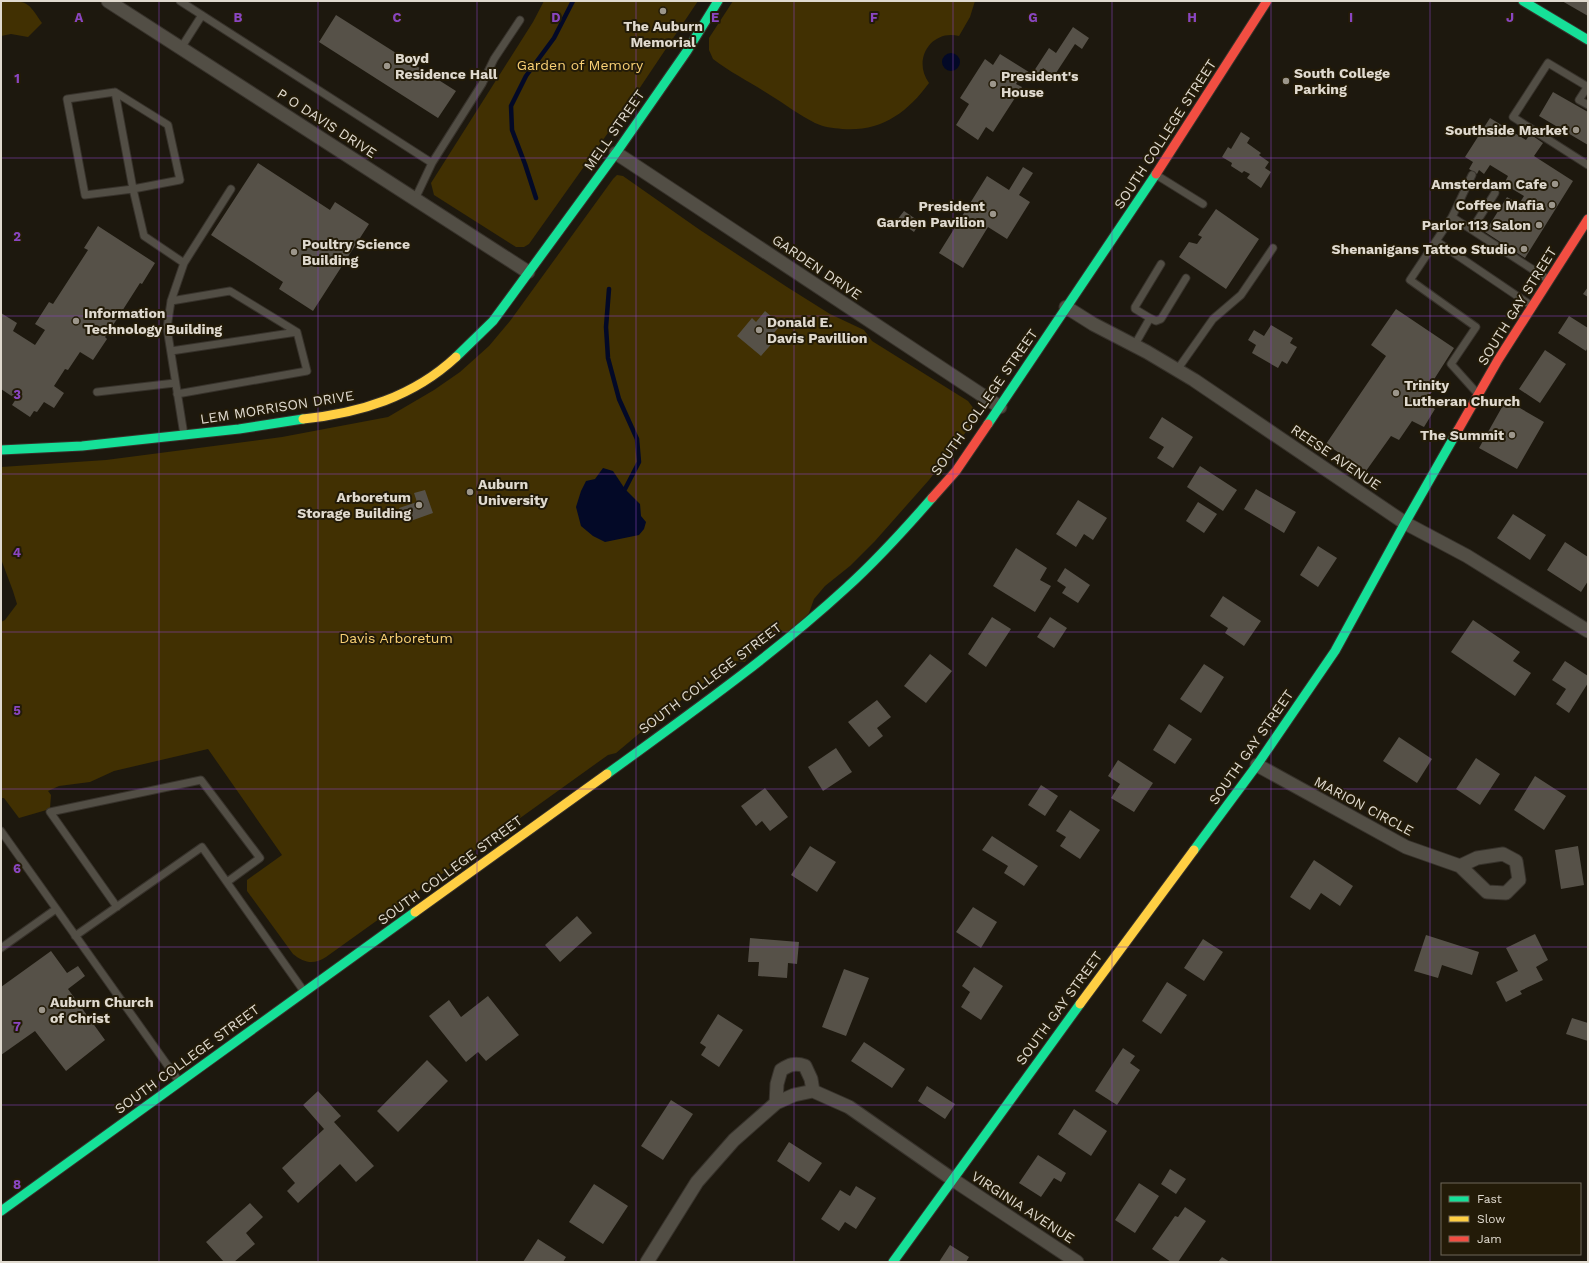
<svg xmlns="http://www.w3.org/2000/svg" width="1589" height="1263" font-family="'Work Sans',sans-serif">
	<rect width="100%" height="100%" fill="#1d180e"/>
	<path fill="#413002" d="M1 1C28 1 27 1 42 23L28 37 11 34 1 36Z
		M544 1H698L637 92 529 244 524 247H516L434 195 431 183 533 22Z
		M733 1H975L970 17 959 36C931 29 912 60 929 83 907 113 881 132 842 129 833 128 823 127 815 123 799 115 785 104 770 95 752 83 731 73 713 59L709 50V38Z
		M617 175 623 176 700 230 787 287 830 314 864 330 872 341 968 401 974 409 975 418 969 428 929 480 875 541 850 566 825 586 814 599 809 613 789 634 778 629 761 639 745 662 735 661 727 667H724L661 716 660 723 648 731 641 732 616 753 608 755 326 957C314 965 304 963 293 954L247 891V880L282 855 208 749 114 771 90 782 59 786 48 791 51 795 50 809 19 818 4 798H1V622L5 620 17 604 13 591 1 559V467L106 460 282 437 388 417 434 390 460 372 489 346 510 321 613 179Z"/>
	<path fill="#030927" d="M942 62a9 9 0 1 1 18 0a9 9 0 1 1-18 0Z
		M603 468 613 471 625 489 640 504 641 516 646 522 644 529 639 535 605 542 593 536 581 526 576 507 581 491 586 481 595 479Z"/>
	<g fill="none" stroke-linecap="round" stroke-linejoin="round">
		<path stroke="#030927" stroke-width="4.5" d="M536 198 525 164 512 130 511 106 526 76 554 38 573 1
			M609 289 606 327 608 358 619 399 637 439 639 462 625 489"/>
	</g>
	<path fill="#565148" d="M1562 1H1588V16Z
		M336 15 456 91 438 118 319 42Z
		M1073 27 1089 38 1082 49 1075 44 1054 76 1043 68 1033 83 1021 76 1016 84 1022 87 993 132 986 127 978 140 956 125 969 104 960 98 985 59 993 65 1000 54 1032 74 1049 48 1056 53Z
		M1553 92 1588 112V145L1539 116Z
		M1490 118 1526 140 1530 134 1543 143 1534 156 1573 181 1525 258 1485 232 1507 197 1519 204 1524 196 1504 184 1508 176 1490 165 1484 174 1479 170 1477 174 1469 169 1473 162 1465 157Z
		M1241 132 1250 138 1247 143 1261 153 1259 155 1269 162 1265 168 1271 172 1261 188 1247 178 1250 174 1244 171 1242 173 1231 166 1232 163 1222 157 1228 147 1231 149Z
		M258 163 330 210 335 202 369 224 313 311 279 289 283 282 211 235Z
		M1023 167 1033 173 1019 195 1030 202 1007 239 988 227 963 268 939 253 987 176 1009 190Z
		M1216 209 1259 239 1226 289 1179 257 1189 242 1197 244 1202 237 1198 235Z
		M904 211 920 222 914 232 897 220Z
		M98 226 155 263 142 284 140 283 117 319 105 337 107 339 93 360 80 352 68 370 65 369 54 386 64 393 54 408 44 402 37 412 34 411 30 417 12 405 16 399 1 389V313L17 323 13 331 35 345 45 330 35 324 49 302 53 304 88 250 84 248Z
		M1588 287V297L1583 294Z
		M1396 309 1454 348 1433 381 1438 384 1424 402 1435 409 1424 427 1412 421 1399 440 1391 436 1366 471 1326 444 1386 356 1371 345Z
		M765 311 781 325 772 335 776 339 761 356 737 336 752 318 756 322Z
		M1569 316 1588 328V347L1586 351 1558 333Z
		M1271 325 1293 338 1290 343 1297 347 1287 364 1282 361 1278 368 1252 353 1256 345 1248 340 1254 330 1264 336Z
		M1545 350 1566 364 1540 403 1519 389Z
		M1506 400 1544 422 1517 469 1479 448Z
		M1162 417 1193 437 1173 468 1157 458 1164 447 1149 438Z
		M1200 466 1237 490 1223 511 1187 487Z
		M1256 489 1296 512 1284 533 1244 509Z
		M425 490 433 513 405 523 399 508 417 502 414 493Z
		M1078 500 1107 518 1093 540 1084 534 1076 547 1056 534Z
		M1198 502 1217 514 1204 533 1186 521Z
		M1513 514 1546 535 1530 560 1497 538Z
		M1565 542 1588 557V581L1581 592 1547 570Z
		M1318 546 1337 558 1318 587 1300 575Z
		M1016 548 1047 568 1040 580 1051 586 1035 612 993 586Z
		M1065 568 1090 585 1078 603 1062 593 1066 587 1057 581Z
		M1223 596 1261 621 1244 646 1225 633 1228 628 1210 616Z
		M992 617 1011 629 986 667 968 654Z
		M1050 617 1067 628 1054 648 1037 637Z
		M1473 620 1520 652 1513 661 1531 673 1515 696 1451 652Z
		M930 654 952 671 926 703 904 686Z
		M1565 661 1588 676V683L1569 713 1556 704 1566 689 1552 680Z
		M1204 664 1224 677 1201 713 1180 699Z
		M877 700 891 717 877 728 883 736 869 747 848 722Z
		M1169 724 1192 739 1175 764 1153 750Z
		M1399 737 1432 759 1417 783 1383 761Z
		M836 748 852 772 823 791 808 767Z
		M1476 758 1500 774 1480 805 1456 789Z
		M1118 760 1153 783 1134 812 1111 798 1120 784 1108 776Z
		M1535 776 1566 796 1544 830 1514 810Z
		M1041 785 1058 796 1045 816 1028 805Z
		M765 788 788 817 770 831 762 821 756 826 741 806Z
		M1070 810 1100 830 1080 859 1060 846 1066 837 1056 831Z
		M992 836 1038 866 1024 886 1004 873 1008 866 982 850Z
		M810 846 836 862 817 892 791 875Z
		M1578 846 1584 885 1561 889 1555 850Z
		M1314 860 1353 886 1340 906 1321 893 1310 910 1290 897Z
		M973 907 997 922 981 948 956 932Z
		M577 916 592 933 560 962 545 945Z
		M1535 934 1548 960 1536 967 1543 980 1520 991 1522 994 1506 1002 1496 982 1518 971 1506 948Z
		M1426 935 1479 952 1472 975 1442 965 1438 978 1414 971Z
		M750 938 799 942 797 964 788 963 787 978 758 976 759 962H748Z
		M1203 939 1223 952 1204 981 1184 968Z
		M51 951 67 973 78 966 85 976 68 989 105 1040 66 1071 35 1031 1 1055V987Z
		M974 967 1003 986 981 1020 961 1007 970 992 962 986Z
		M844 969 869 978 846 1036 822 1027Z
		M1167 982 1187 995 1161 1034 1142 1021Z
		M488 996 519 1035 486 1061 478 1052 466 1062 429 1016 449 1000 461 1017Z
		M718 1014 743 1030 719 1067 701 1055 706 1047 700 1043Z
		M1572 1018 1588 1023V1041L1566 1034Z
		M864 1042 905 1069 892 1088 851 1061Z
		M1123 1048 1135 1056 1130 1063 1140 1070 1117 1105 1095 1091Z
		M427 1060 448 1081 398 1132 377 1111Z
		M927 1086 955 1104 945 1119 918 1101Z
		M318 1091 341 1116 334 1122 374 1166 356 1182 340 1164 298 1203 287 1191 295 1183 282 1168 324 1129 303 1105Z
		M671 1100 693 1114 663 1160 641 1146Z
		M1074 1109 1107 1131 1091 1156 1058 1134Z
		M789 1142 822 1163 809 1182 777 1161Z
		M1038 1155 1066 1173 1061 1182 1054 1178 1041 1197 1019 1183Z
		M1170 1169 1186 1179 1176 1194 1161 1184Z
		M1139 1183 1159 1196 1135 1233 1115 1220Z
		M594 1184 628 1206 603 1244 569 1222Z
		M856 1186 876 1198 856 1229 845 1222 839 1231 821 1219 840 1190 850 1196Z
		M250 1203 263 1217 246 1233 255 1244 234 1262H224L206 1242Z
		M1185 1207 1206 1221 1178 1262H1171L1152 1249 1175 1216 1178 1217Z
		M538 1239 566 1257 563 1262H523Z
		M950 1245 969 1257 966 1262H939Z
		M1222 1257 1230 1262H1218Z"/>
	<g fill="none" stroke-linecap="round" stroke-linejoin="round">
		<g stroke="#37322b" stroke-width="9">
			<path id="lane" d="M180 1 432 163
				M181 48 202 15
				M1588 86 1579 100 1588 105
				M1588 87 1548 63 1513 117 1588 165
				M115 92 133 189 144 236 184 263 171 301 167 328 184 435
				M115 92 168 125 180 180 133 189 85 195 67 99Z
				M1472 175 1452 217 1410 280 1476 327 1451 364 1477 393
				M1158 176 1203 204
				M415 199 432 163 482 84 494 59 520 20
				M1452 217 1549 280
				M1472 229 1495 193
				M1436 241 1532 306
				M184 263 231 189
				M171 301 230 291 297 332 307 371 177 394
				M1150 318 1135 309V307L1161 264
				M1134 346 1150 318 1156 321 1161 319 1186 278
				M171 351 297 332
				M1177 370 1213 319 1241 295 1273 248
				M97 392 175 383
				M1 831 178 1080
				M117 907 50 812 201 780 260 858 227 882
				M75 936 202 847 303 990
				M1 948 56 909"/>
		</g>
		<g stroke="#37322b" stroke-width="15">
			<path id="street" d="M108 1 528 272
				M616 153 1000 407
				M1066 307 1093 324 1147 352 1194 380 1405 523 1467 556 1588 631
				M1257 765 1406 847 1460 866
				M1503 854 1516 861 1519 880 1506 893 1487 892 1460 866 1477 858Z
				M776 1103 777 1084 781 1070C789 1065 795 1062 805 1066L811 1079 813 1091
				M647 1262 697 1182 734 1140 776 1103 794 1095 813 1091 849 1107 952 1179 1077 1262"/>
		</g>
		<g stroke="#37322b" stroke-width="11">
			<path id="fast" d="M1523 1 1588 40
				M456 357 493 321 616 153 687 51 718 1
				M988 424 1156 174
				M1 450 82 446 239 429 303 419
				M607 774C688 715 772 656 846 588 877 560 905 529 932 498
				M1194 850 1257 765 1335 651 1405 523 1458 430
				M1 1211 415 912
				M893 1262 1080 1004"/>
		</g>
		<g stroke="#37322b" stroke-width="11">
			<path id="slow" d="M303 419C360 413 413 397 456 357
				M415 912 607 774
				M1080 1004 1194 850"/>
		</g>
		<g stroke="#37322b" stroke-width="11">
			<path id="jam" d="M1156 174 1267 1
				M1458 430 1498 360 1588 219
				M932 498 956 471 988 424"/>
		</g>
		<use href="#lane" stroke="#524e45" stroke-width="7"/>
		<use href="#street" stroke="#524e45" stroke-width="13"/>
		<use href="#fast" stroke="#16e098" stroke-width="9"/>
		<use href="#slow" stroke="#ffcf43" stroke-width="9"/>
		<use href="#jam" stroke="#f24e42" stroke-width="9"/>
	</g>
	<path fill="none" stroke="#8a46c1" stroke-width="1" stroke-opacity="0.55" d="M159 1V1262M318 1V1262M477 1V1262M636 1V1262M794 1V1262M953 1V1262M1112 1V1262M1271 1V1262M1430 1V1262M1 158H1588M1 316H1588M1 474H1588M1 632H1588M1 789H1588M1 947H1588M1 1105H1588"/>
	<g fill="#9c968b" stroke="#231b08" stroke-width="1.5">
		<circle cx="663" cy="11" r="4"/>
		<circle cx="387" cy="66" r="4"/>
		<circle cx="1286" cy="81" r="4"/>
		<circle cx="993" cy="84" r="4"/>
		<circle cx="1576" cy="130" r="4"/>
		<circle cx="1555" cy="184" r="4"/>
		<circle cx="1552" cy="205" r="4"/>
		<circle cx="993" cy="214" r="4"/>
		<circle cx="1539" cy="225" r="4"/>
		<circle cx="1524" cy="249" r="4"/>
		<circle cx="294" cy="252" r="4"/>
		<circle cx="76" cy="321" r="4"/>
		<circle cx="759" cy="330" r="4"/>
		<circle cx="1396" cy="393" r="4"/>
		<circle cx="1512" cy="435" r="4"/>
		<circle cx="470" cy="492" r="4"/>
		<circle cx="419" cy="505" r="4"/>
		<circle cx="42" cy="1010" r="4"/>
	</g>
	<g text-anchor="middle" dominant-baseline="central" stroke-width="4" stroke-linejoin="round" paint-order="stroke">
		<g font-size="14" font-weight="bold" fill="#e0dacf" stroke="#231b08" text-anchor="start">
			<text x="663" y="26" text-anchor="middle">The Auburn<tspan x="663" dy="16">Memorial</tspan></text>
			<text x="395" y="58">Boyd<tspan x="395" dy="16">Residence Hall</tspan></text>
			<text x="1294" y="73">South College<tspan x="1294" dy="16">Parking</tspan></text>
			<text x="1001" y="76">President's<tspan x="1001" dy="16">House</tspan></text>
			<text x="1568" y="130" text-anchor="end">Southside Market</text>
			<text x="1547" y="184" text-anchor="end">Amsterdam Cafe</text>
			<text x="1544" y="205" text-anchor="end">Coffee Mafia</text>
			<text x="985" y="206" text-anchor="end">President<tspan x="985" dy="16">Garden Pavilion</tspan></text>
			<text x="1531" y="225" text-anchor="end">Parlor 113 Salon</text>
			<text x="302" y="244">Poultry Science<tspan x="302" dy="16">Building</tspan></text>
			<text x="1516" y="249" text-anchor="end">Shenanigans Tattoo Studio</text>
			<text x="84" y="313">Information<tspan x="84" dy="16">Technology Building</tspan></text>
			<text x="767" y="322">Donald E.<tspan x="767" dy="16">Davis Pavillion</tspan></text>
			<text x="1404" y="385">Trinity<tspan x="1404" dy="16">Lutheran Church</tspan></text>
			<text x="1504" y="435" text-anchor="end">The Summit</text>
			<text x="478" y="484">Auburn<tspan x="478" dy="16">University</tspan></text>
			<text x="411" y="497" text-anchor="end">Arboretum<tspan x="411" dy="16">Storage Building</tspan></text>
			<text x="50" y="1002">Auburn Church<tspan x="50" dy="16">of Christ</tspan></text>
		</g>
		<g font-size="14" fill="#fad175" stroke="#231b08">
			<text x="580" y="65">Garden of Memory</text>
			<text x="396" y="638">Davis Arboretum</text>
		</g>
		<g font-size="14" fill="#e0dacf" stroke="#231b08">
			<text transform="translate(327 123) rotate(33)">P O DAVIS DRIVE</text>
			<text transform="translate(614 130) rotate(-55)">MELL STREET</text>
			<text transform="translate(1165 134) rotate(-57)">SOUTH COLLEGE STREET</text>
			<text transform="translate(817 267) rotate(34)">GARDEN DRIVE</text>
			<text transform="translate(1517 306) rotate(-58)">SOUTH GAY STREET</text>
			<text transform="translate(984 402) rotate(-55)">SOUTH COLLEGE STREET</text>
			<text transform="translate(277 407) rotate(-9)">LEM MORRISON DRIVE</text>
			<text transform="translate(1336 457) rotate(34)">REESE AVENUE</text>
			<text transform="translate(710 678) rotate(-37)">SOUTH COLLEGE STREET</text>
			<text transform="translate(1251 747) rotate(-55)">SOUTH GAY STREET</text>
			<text transform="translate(1364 806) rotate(28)">MARION CIRCLE</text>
			<text transform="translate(450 870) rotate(-36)">SOUTH COLLEGE STREET</text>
			<text transform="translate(1059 1008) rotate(-54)">SOUTH GAY STREET</text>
			<text transform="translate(187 1059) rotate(-36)">SOUTH COLLEGE STREET</text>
			<text transform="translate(1023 1207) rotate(33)">VIRGINIA AVENUE</text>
		</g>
	</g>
	<g font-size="13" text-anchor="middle" font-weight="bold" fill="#8a46c1" stroke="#231b08" stroke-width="4" stroke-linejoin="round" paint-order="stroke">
		<text x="79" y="22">A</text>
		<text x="238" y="22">B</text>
		<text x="397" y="22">C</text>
		<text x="556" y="22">D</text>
		<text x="715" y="22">E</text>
		<text x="874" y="22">F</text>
		<text x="1033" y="22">G</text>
		<text x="1192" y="22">H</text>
		<text x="1351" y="22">I</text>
		<text x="1510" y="22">J</text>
		<text x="17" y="83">1</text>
		<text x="17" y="241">2</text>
		<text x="17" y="399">3</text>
		<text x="17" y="557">4</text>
		<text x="17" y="715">5</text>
		<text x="17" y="873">6</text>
		<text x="17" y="1031">7</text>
		<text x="17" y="1189">8</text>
	</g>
	<rect width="1589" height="1263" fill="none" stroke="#e0dacf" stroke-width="4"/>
	<rect x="1441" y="1183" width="140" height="72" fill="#231b08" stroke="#6f6758"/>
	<rect x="1449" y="1196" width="20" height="6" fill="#16e098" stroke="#6f6758"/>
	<text x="1477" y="1203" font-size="12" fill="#e0dacf">Fast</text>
	<rect x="1449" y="1216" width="20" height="6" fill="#ffcf43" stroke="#6f6758"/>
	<text x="1477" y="1223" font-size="12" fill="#e0dacf">Slow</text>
	<rect x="1449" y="1236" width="20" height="6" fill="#f24e42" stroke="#6f6758"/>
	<text x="1477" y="1243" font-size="12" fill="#e0dacf">Jam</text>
</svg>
